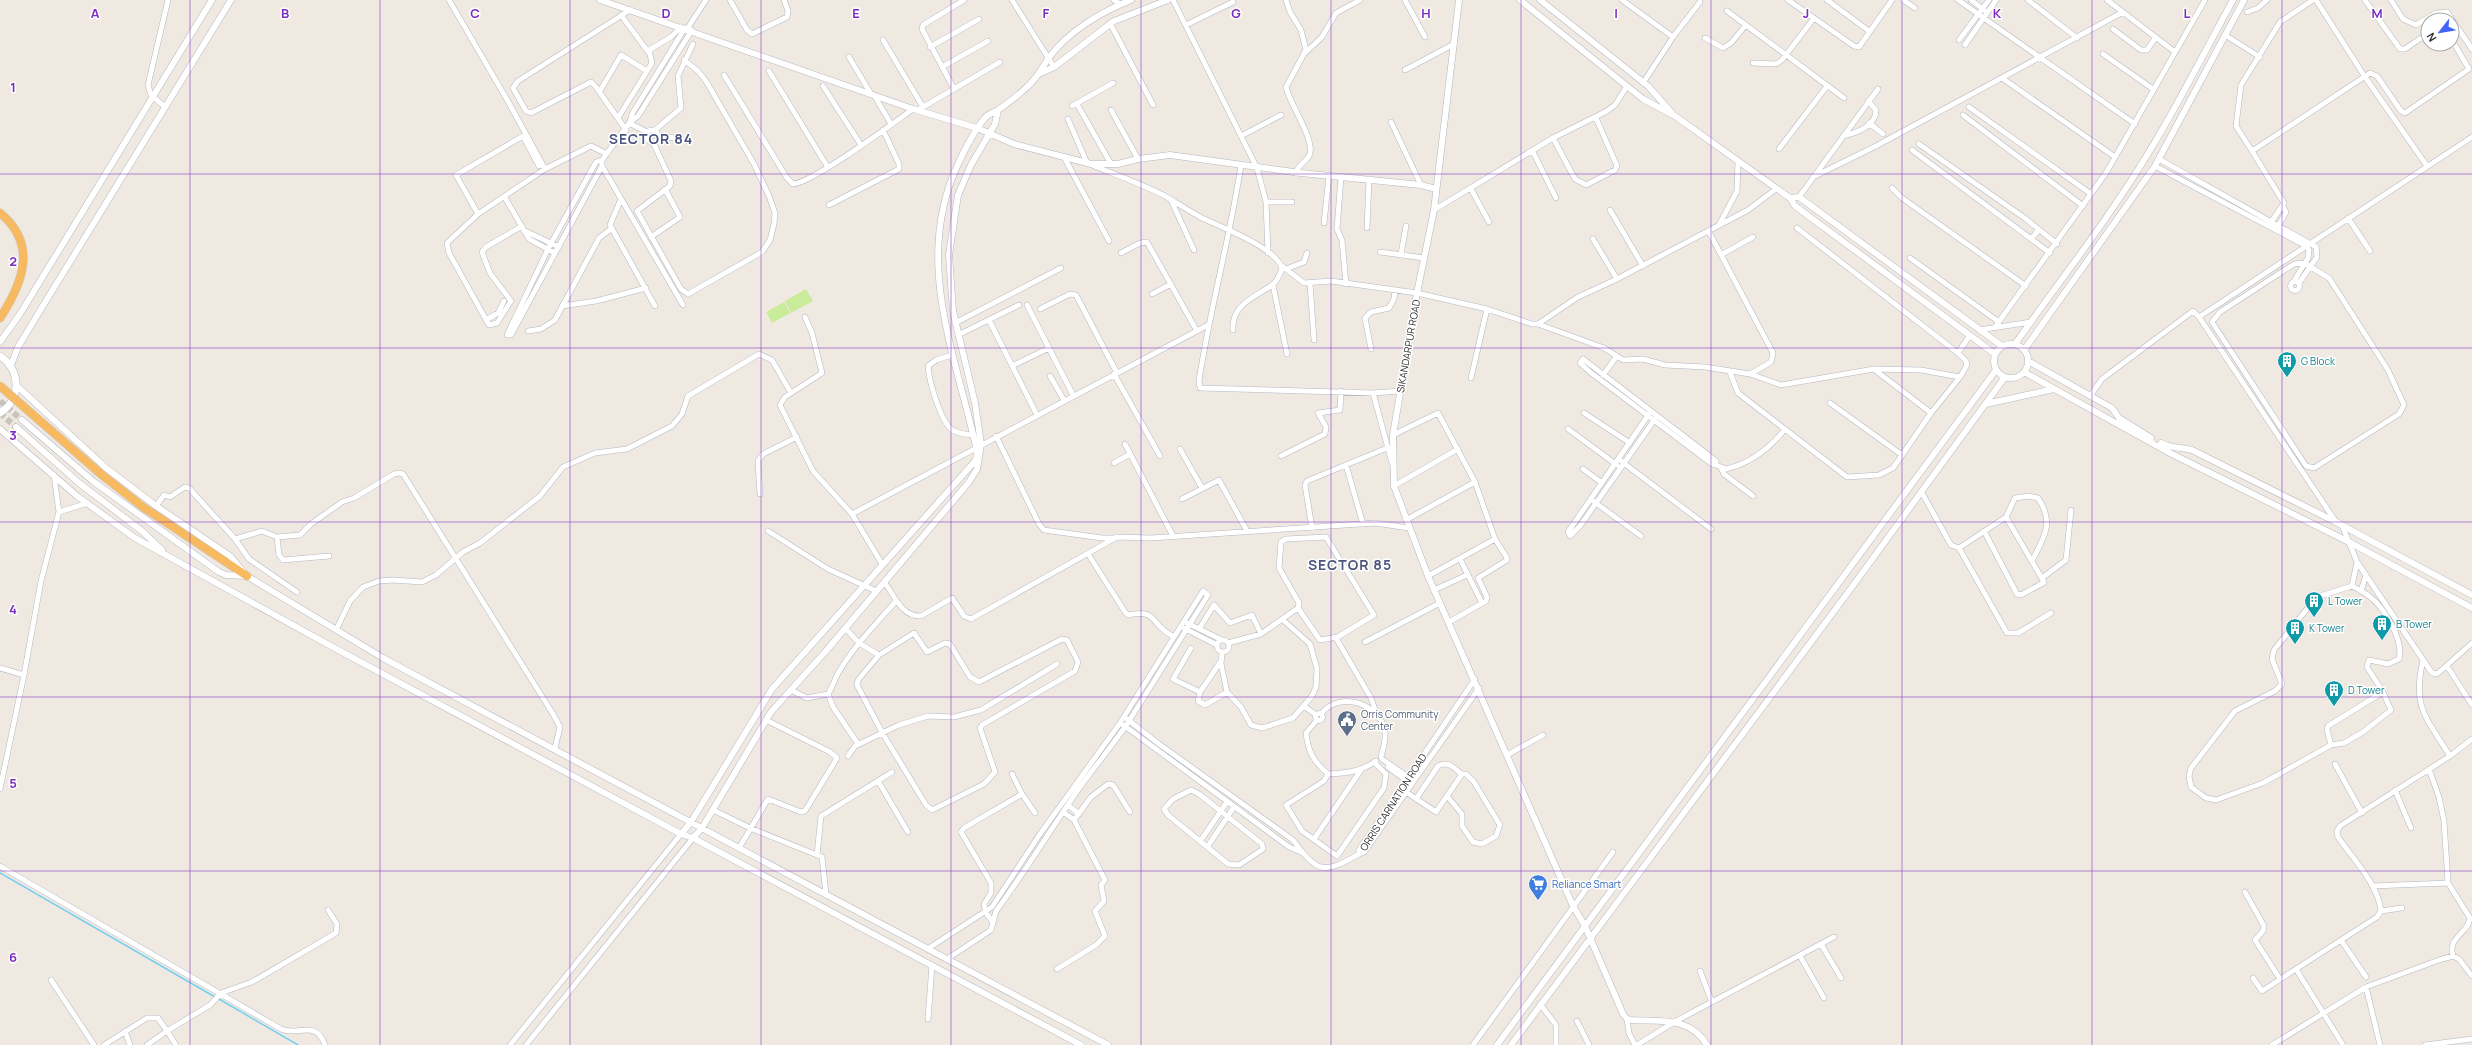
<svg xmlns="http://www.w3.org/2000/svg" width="2472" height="1045" font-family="Manrope,sans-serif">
	<rect width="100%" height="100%" fill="#efe9e1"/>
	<path fill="#c9ec9a" d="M806 289 813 301 791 313 785 301Z
		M784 302 790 313 772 323 766 312Z"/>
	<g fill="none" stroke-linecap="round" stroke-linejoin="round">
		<path stroke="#75cff0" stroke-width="1.5" d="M0 873 215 997
			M219 999 298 1045"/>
		<path stroke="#c8c4bd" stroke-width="6" stroke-dasharray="6 3" stroke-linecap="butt" d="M0 401 22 420
			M0 413 16 427"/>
		<g stroke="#b4b7c1" stroke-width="6">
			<path id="minor" d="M449 0 509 103 545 169 591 146 607 154
				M730 0 747 30 752 34 787 17 788 11 784 0
				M1012 0 1054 67
				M1114 0 1120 4
				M1173 0 1257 168 1266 202 1268 253
				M1286 0 1290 12 1301 30 1306 50 1286 87C1289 103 1317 142 1309 156 1305 163 1299 163 1296 173
				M1405 0 1425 37
				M1622 0 1673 37 1700 2
				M1788 0 1854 46 1859 47 1892 0
				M1827 0 1869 31
				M1903 0 1915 8
				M1958 0 2135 124
				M1971 0 1984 10
				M2028 0 2077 38
				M2107 0 2175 52
				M2316 0 2365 77 2427 166
				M2365 0 2400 49H2405L2421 38 2428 39
				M2391 0 2403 19 2416 25 2436 13 2447 12 2472 49
				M1727 11 1844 98
				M2247 12 2258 8 2267 0
				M621 15 649 53
				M1110 23 1153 105
				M1186 25 1233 2
				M685 28 632 114 630 122 638 116 692 30
				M687 29 706 0
				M2113 29 2141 50H2147L2156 37
				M2225 35 2260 57
				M1705 38 1723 48 1731 43 1745 26
				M883 40 923 107
				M1959 40 1989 0
				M1965 45 1996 0
				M930 47 979 19
				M1305 53 1322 37 1336 13 1360 0
				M2103 54 2153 89
				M849 57 871 94
				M1753 63 1776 64 1782 60 1814 18
				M942 67 988 41
				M1405 70 1454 44
				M769 71 827 166
				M724 75 787 178 793 184C814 182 892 124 913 109
				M2002 78 2115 157
				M1643 83 1673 37
				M823 86 861 145
				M953 87 922 29 923 25 964 0
				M600 91 621 55 647 71
				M874 95 891 124
				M1077 104 1111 164
				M1072 106 1113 83
				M165 107 151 95 148 85 168 0
				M1969 107 2091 194
				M918 110 1000 62
				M1111 110 1138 159
				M1963 115 2083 206
				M618 118 652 63 649 50 671 37 681 27
				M1068 119 1087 163
				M1391 122 1421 185
				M629 123 647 132
				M1869 123 1883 134
				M646 136a6 6 0 1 1 12 0a6 6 0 1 1-12 0Z
				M626 130 596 87 591 82 531 113 526 111 513 88 518 81 630 10
				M655 130 681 108 678 76 693 44
				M659 135 689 141
				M1241 136 1281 115
				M1843 136C1856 133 1876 126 1876 110L1868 101
				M1553 138 1575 179 1586 185 1615 170 1617 166 1596 118
				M653 142 671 181 670 186 637 211 681 289 688 294 762 252 770 240 774 224 775 213 769 196 754 164 706 81 698 71 684 60
				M1919 144 2026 219 2057 244
				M1779 149 1827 86
				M1912 150 2050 253
				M2252 151 2236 126 2241 85 2280 22 2313 0
				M1533 152 1556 198
				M1064 157 1109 241
				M2159 159 2316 247 2317 257 2299 283
				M602 160V166L511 335H507L548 249 596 162 602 160 630 122
				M1092 165C1116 175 1142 184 1165 196 1177 203 1189 211 1202 218 1219 226 1279 249 1282 269 1280 274 1277 282 1272 285 1256 297 1231 304 1233 330
				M1241 165C1230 238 1210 308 1199 381L1200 388 1373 393 1400 391
				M602 166 683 305
				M2155 166 2306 246 2309 250 2308 258 2294 281
				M1341 177 1337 229 1342 240 1346 284
				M1813 177 1876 146 2123 12
				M1892 188 1902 198 2026 286
				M1471 189 1489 222
				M504 196 529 239 555 253
				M1799 197 1878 89
				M621 199 610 225 655 306
				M1171 200 1194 250
				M1266 202H1292
				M829 205 899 169V164L883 130
				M1434 210 1553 138 1607 111 1615 105 1627 86
				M1610 210 1643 266
				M478 214 456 175 523 136 539 166
				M2348 218 2370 251
				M2272 221 2284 203 2252 151 2370 73 2377 76 2401 111 2405 113 2469 69 2452 40
				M1324 223 1329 176
				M1719 225 1737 191 1738 161
				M2279 225 2286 212 2283 207
				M522 226 486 247 482 252 490 273 511 301 497 323 489 325 449 253 447 243 478 214 545 169
				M1367 228 1369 180
				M525 231 559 247
				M1709 232 1773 353 1771 362 1750 374
				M651 237 680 217 665 189
				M1593 239 1617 279
				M2031 239 2039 230
				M1380 252 1424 258
				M1121 253 1140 243 1147 242 1197 331
				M1401 254 1406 226
				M1721 255 1753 237
				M1910 258 1999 322
				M2304 263 2329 278 2388 370 2404 405 2399 414 2314 468 2306 466 2212 322 2220 312 2294 264Z
				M1282 266 1304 283 1331 281 1417 293 1487 309 1532 324H1538L1578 297 1617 279 1748 210 1776 189
				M1286 269 1304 262 1307 253
				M2290.5 286a4.5 4.5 0 1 1 9 0a4.5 4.5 0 1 1-9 0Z
				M1310 283 1314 340
				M1273 285 1287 354
				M1152 294 1171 284
				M1027 305 1073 395
				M562 306 596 301 646 288
				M1040 309 1070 294 1076 295 1117 373
				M805 317 812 333 822 373 785 397 780 405 813 471 852 514 1208 325
				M486 320 498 313 504 301
				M989 320 1037 415
				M955 323 1061 268
				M1538 324 1604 348 1623 360 1643 359 1665 365 1705 367 1750 374 1781 385 1874 369 1921 370 1960 377
				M1995 327 2106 173 2205 0
				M1979 330 2031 322
				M528 331 541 329 555 320 599 238 611 229
				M958 335 1019 305
				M1371 349 1365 318 1371 312 1389 308 1394 299 1395 290
				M1958 353 1970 335
				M952 355 936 360 928 366C929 381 940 420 952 430 959 434 966 434 973 435
				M1583 359 1707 454 1716 461V465L1712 464 1590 372 1580 363Z
				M1012 366 1049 348
				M1875 370 1931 413
				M1730 372 1738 393 1847 477 1879 475 1893 468 1931 413 1960 377 1967 365 1966 361 1958 353 1797 228
				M1114 374 1160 456
				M1603 375 1617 356
				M1050 376 1064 400
				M1471 378 1487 309
				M1373 393 1392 463
				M2090 396 2102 379 2193 311 2199 317
				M1830 403 1902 455
				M1584 413 1630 443
				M1649 414 1568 532 1570 536 1580 526 1655 419
				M1568 429 1617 465
				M1393 435 1438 413 1475 482 1495 539 1507 558V560L1478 578 1487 597 1486 601 1449 622
				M996 436 1039 524 1044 530 1102 538H1114
				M1125 444 1173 536
				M1180 449 1202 488
				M1281 456 1325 434 1326 427 1318 413 1340 410 1341 391
				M1621 461 1711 529
				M1114 463 1130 454
				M1346 465 1363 524
				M1716 465 1726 469C1751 463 1770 448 1785 429
				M1721 468 1724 474 1753 496
				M1583 469 1602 483
				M1394 486 1458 449
				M1922 493 1951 545 1959 548 2006 517 2015 498 2028 496 2038 498C2055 523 2044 537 2032 561
				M760 494 758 461 763 454 797 437
				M1182 499 1219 480 1247 531
				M1593 501 1641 536
				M156 506 164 495 170 497 185 487 189 488 235 539 262 531 277 537 300 535 311 524 342 502 354 498 394 474 399 473 403 474 553 714 560 727 555 748
				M59 512 88 503
				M852 514 882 564
				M1406 520 1475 482
				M2336 522 2199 317 2472 137
				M2342 525 2357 562 2432 673 2437 674 2472 643
				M1312 528 1305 485 1307 481 1387 448
				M768 531 828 569 876 591
				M1984 531 2017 594 2021 595 2043 583 2044 582 2006 517
				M277 537 279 555 283 560 329 556
				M235 539 249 559 297 592
				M1959 548 2007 633H2018L2051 613
				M1090 557 1125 612 1128 615C1159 608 1150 626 1173 636
				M1460 559 1482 603
				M1428 576 1495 539
				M2042 578 2066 560 2071 510
				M884 582C894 594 901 617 921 616L952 598 964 616 971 619 1117 537 1151 538 1375 523 1409 528
				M2352 586C2358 589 2364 592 2369 596 2384 607 2404 640 2399 659L2388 664 2369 660 2367 667 2383 692 2391 710 2363 732 2344 743 2331 745 2263 783 2216 800 2206 798 2191 787 2189 776 2191 768 2235 711 2275 691 2282 684 2272 659 2274 650 2311 604 2320 596Z
				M2352 586 2357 562
				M1434 590 1467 575
				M2361 591 2366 575
				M1298 608 1320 640 1338 637
				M1187 623 1222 640
				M845 628 859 643 879 655
				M1184 628 1217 645
				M1199 629 1214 605 1230 623 1252 615 1261 634
				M336 630 350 601 363 587 379 581 393 580 422 582 436 575 463 552 480 543 540 496 563 467 595 453 627 449 672 426 682 414 688 396 759 354 772 360 791 393
				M914 633 927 652 945 643 950 644 970 677 979 682 1062 639 1067 640 1078 662 1075 671 982 725 980 728 995 772 984 784 932 810 926 805 883 734 857 685 858 680 879 655Z
				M1217 646a6 6 0 1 1 12 0a6 6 0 1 1-12 0Z
				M1365 642 1440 603
				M1228 643 1261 634 1298 608 1299 603 1279 568 1281 542 1286 539 1326 537 1374 615 1336 638 1371 698 1376 712
				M1191 648 1173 679 1200 692
				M1222 652 1221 664 1227 692 1241 707 1251 725 1262 728 1293 718 1312 696 1316 687 1317 669 1310 644 1283 620
				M2423 660C2412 708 2426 717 2450 756L2472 739
				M1221 661 1200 692 1198 701 1205 705 1227 692
				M2447 666 2472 705
				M0 668 24 675
				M1475 679 1359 850V854L1364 852 1479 688
				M791 690 807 698 828 694
				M1304 706 1316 715
				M1315.5 717a3.5 3.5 0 1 1 7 0a3.5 3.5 0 1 1-7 0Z
				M1321 714C1339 690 1381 703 1385 732 1386 741 1383 749 1381 757
				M1127 719 1159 744 1293 840C1318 874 1324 874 1359 854
				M1317 720 1306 733C1308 752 1314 762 1328 774L1324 781 1286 805 1302 831 1337 856 1384 788 1386 774 1374 762
				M858 744 833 707 828 694C833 687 834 681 837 675 852 648 876 624 896 601
				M2331 745 2327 730 2328 726 2383 692
				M1507 755 1543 735
				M848 756 855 746 899 725 928 716 954 717 981 710 1057 664
				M1382 759 1411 779
				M2335 764 2362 813
				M1388 767 1407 781
				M2429 769 2439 797 2444 821 2448 883 2470 918C2468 934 2447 937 2453 956
				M1328 774C1347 773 1360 772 1376 761
				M878 781 908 832
				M0 789 24 675 41 581 59 512 54 475
				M1191 790 1199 794 1262 844 1263 849 1239 865 1228 864 1168 815 1164 809 1173 799Z
				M2395 790 2411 828
				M1406 792 1436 812 1462 774H1466L1474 782 1500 825 1496 836 1482 844 1473 842 1462 826V814L1447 796
				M1022 794 1035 813
				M1416 799 1438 766C1447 760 1454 768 1462 774
				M1068 805 1079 814
				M713 810 750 828 822 857 826 894
				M1074 820 1091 797 1108 784 1113 785 1130 812
				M1314 839 1361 770
				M1201 840 1227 802
				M1208 846 1234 807
				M739 848 768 799 801 812 805 811 837 758 830 752 766 720
				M817 855 821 816 892 772
				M0 866 281 1029C298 1037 315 1018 325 1045
				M2372 886 2448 883
				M2245 892 2264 926 2263 931 2255 940 2280 979
				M2381 911 2402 908
				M993 922 986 913 984 904 991 893V883L961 832 964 828 1022 794 1012 774
				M2341 940 2366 977
				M1821 944 1841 978
				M929 948 992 907 1040 834 1120 723
				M1800 956 1824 998
				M947 959 991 930 996 911C1025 872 1050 830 1078 790 1095 766 1113 745 1129 721L1208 595 1203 591 1120 723 1133 732 1289 847 1303 853
				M1057 969 1096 945 1105 936 1095 911 1104 901 1101 885 1105 880 1074 820 1063 812
				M1700 971 1712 1002
				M2253 978 2262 991 2296 969
				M51 980 94 1045
				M2366 987 2380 1045
				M1540 1004 1556 1025V1045
				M928 1019 932 965
				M1627 1019 1629 1033 1635 1045
				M1577 1021 1589 1045
				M125 1031 130 1045
				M104 1045 147 1018H158L167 1031 147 1045
				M176 1045 167 1031 210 1005 221 993 252 982 336 933 337 924 328 910
				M510 1045 681 834
				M526 1045 693 838
				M1473 1045 1613 852
				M1637 1045 1676 1021 1834 937
				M2272 1045 2366 987 2439 960 2453 956 2459 959 2472 976
				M2343 1045 2296 969 2377 917 2381 911C2378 884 2353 859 2338 837L2337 831 2340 826 2450 756
				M2425 1045 2472 1039"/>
		</g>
		<g stroke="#b4b7c1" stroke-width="7">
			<path id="tertiary" d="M600 0 913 109 977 128 1014 144 1091 164H1118L1138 159 1170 155 1301 173 1421 185 1436 189
				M1459 0 1434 210 1417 293 1393 435 1394 486 1428 576 1573 906 1585 926 1623 1014 1627 1019 1632 1020C1660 1022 1690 1016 1707 1045
				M1520 0 1643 99 1675 116 1790 198 1795 206 1995 354
				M1540 0 1648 86 1672 113
				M1041 73 1054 67 1114 21 1168 0
				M1790 198 1799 197 2002 346
				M0 342 20 314 212 0
				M1994 361a17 17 0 1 1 34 0a17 17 0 1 1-34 0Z
				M2015 344C2061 279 2111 216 2152 147 2181 99 2206 49 2233 0
				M2024 350 2155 166 2244 0
				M2028 361 2112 408 2119 418 2151 438
				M11 365 18 347 41 309 231 0
				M2024 372 2168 452 2349 542 2472 608
				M17 386 106 468 156 506 230 556 247 576 383 658 1108 1045
				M1986 404 2054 389
				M22 420 94 482 219 572 226 575 246 576
				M16 427 79 483 142 531 162 550
				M0 429 77 496 135 538 329 645 681 834 693 838 1081 1045
				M2161 443C2172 449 2181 447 2192 450L2336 522 2472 595
				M681 834 691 822 772 689 976 460 977 451C956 355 912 259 959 162 966 147 974 131 985 118 988 114 993 113 998 110 1008 103 1019 95 1028 86 1038 77 1041 69 1048 59 1067 32 1101 12 1131 0
				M693 838 702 828 771 712 826 651 969 482 977 469 981 444 975 403 953 311 949 255 958 195 971 165 995 124 998 110
				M1497 1045 1996 370
				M1511 1045 1852 587 2005 377"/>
		</g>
		<g stroke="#b4b7c1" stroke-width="8">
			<path id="secondary" d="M0 356C21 370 22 399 0 413"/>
		</g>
		<g stroke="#c9c9c9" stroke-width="9">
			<path id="trunk" d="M0 213C38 244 23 283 0 318
				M143 507 247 576"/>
		</g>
		<use href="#minor" stroke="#fff" stroke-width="5"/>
		<use href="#tertiary" stroke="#fff" stroke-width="6"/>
		<use href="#secondary" stroke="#fff" stroke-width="7"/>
		<use href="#trunk" stroke="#f8ba60" stroke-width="8"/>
		<g stroke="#c9c9c9" stroke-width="9" stroke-linecap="butt">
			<path id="trunk-bridge" d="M0 386 102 475 143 507"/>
		</g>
		<use href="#trunk-bridge" stroke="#f8ba60" stroke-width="8"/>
	</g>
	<path fill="none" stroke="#7b2cbf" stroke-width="1" stroke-opacity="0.55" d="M190 0V1045M380 0V1045M570 0V1045M761 0V1045M951 0V1045M1141 0V1045M1331 0V1045M1521 0V1045M1711 0V1045M1902 0V1045M2092 0V1045M2282 0V1045M0 174H2472M0 348H2472M0 522H2472M0 697H2472M0 871H2472"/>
	<defs>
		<g id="building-pin" transform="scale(1)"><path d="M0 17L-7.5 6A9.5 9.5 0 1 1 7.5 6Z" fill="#0f9aa8" stroke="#fff"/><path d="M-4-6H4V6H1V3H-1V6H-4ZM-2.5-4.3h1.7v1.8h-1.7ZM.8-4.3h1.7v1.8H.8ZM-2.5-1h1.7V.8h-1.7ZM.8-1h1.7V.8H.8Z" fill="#fff"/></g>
		<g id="civic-pin" transform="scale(1)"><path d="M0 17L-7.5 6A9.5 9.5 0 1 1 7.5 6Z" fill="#5c6f8a" stroke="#fff"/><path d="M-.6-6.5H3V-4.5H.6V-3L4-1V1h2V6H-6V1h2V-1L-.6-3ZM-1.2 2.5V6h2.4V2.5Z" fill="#fff"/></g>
		<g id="supermarket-pin" transform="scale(1)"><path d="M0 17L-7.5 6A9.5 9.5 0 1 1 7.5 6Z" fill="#3f7fe0" stroke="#fff"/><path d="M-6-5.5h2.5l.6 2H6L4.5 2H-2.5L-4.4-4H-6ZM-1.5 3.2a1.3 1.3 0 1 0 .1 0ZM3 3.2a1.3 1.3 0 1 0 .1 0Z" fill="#fff"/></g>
	</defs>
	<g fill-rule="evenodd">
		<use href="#building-pin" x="2287" y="361"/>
		<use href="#building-pin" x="2314" y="601"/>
		<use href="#building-pin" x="2382" y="624"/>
		<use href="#building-pin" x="2295" y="628"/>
		<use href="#building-pin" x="2334" y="690"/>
		<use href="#civic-pin" x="1347" y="720"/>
		<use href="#supermarket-pin" x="1538" y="884"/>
	</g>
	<g text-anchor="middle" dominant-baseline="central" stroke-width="3" stroke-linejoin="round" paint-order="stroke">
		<g font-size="10" fill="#2e2e2e" stroke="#fff">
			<text transform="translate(1408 346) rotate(-80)">SIKANDARPUR ROAD</text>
			<text transform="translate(1393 802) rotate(-57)">ORRIS CARNATION ROAD</text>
		</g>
		<g font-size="10" fill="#0d838f" stroke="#fff" text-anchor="start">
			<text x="2301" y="361">G Block</text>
			<text x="2328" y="601">L Tower</text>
			<text x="2396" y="624">B Tower</text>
			<text x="2309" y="628">K Tower</text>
			<text x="2348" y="690">D Tower</text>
		</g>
		<g font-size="10" fill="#4e5e75" stroke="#fff" text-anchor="start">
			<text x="1361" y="714">Orris Community<tspan x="1361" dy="12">Center</tspan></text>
		</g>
		<g font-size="10" fill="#366cbe" stroke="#fff" text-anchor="start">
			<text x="1552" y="884">Reliance Smart</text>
		</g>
		<g font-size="14" font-weight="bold" letter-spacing="1" fill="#4d5680" stroke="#fff">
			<text x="651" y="138">SECTOR 84</text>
			<text x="1350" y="564">SECTOR 85</text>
		</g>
	</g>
	<g font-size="13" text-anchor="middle" font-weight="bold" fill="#7b2cbf" stroke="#fff" stroke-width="3" stroke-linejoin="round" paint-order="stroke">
		<text x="95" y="18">A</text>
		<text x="285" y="18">B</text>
		<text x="475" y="18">C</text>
		<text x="666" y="18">D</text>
		<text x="856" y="18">E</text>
		<text x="1046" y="18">F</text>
		<text x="1236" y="18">G</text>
		<text x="1426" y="18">H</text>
		<text x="1616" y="18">I</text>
		<text x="1806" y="18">J</text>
		<text x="1997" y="18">K</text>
		<text x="2187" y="18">L</text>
		<text x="2377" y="18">M</text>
		<text x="13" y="92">1</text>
		<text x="13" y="266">2</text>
		<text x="13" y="440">3</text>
		<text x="13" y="614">4</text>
		<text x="13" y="788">5</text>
		<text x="13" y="962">6</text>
	</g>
	<g transform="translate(2440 32) rotate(239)"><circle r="19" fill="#ffffff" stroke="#ababab"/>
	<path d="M0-3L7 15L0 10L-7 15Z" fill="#4264fb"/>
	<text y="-6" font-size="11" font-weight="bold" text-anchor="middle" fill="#2e2e2e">N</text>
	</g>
</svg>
